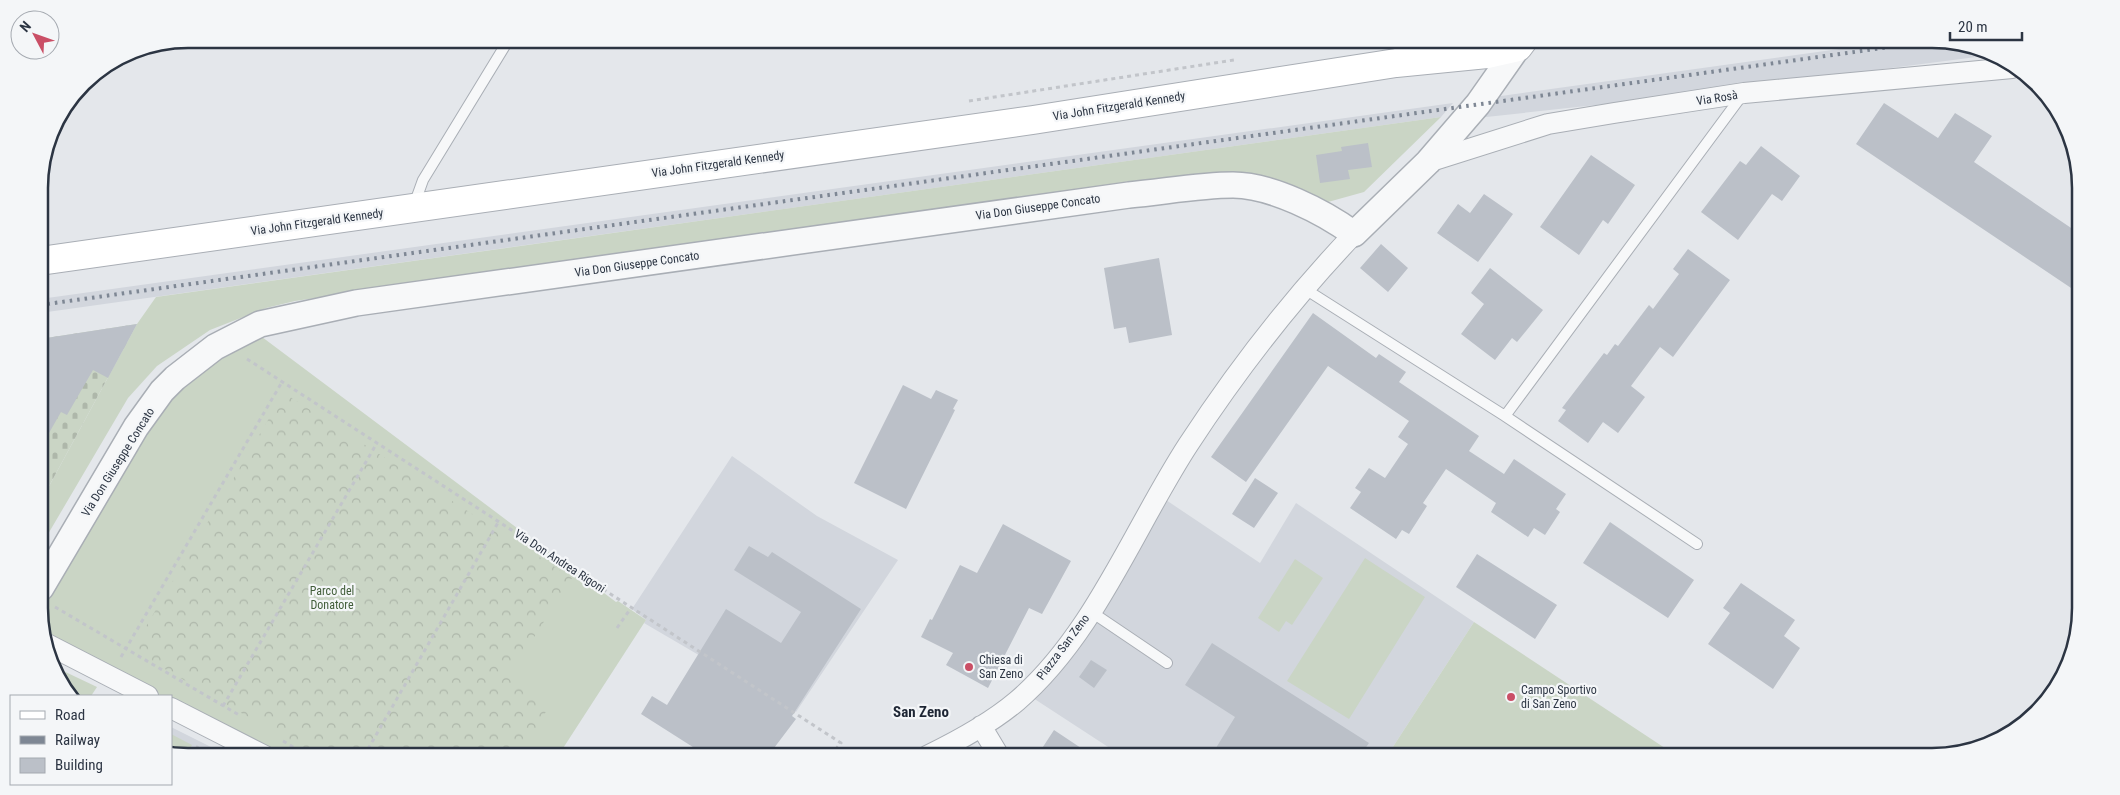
<svg xmlns="http://www.w3.org/2000/svg" width="2120" height="795" font-family="'Roboto Condensed',sans-serif">
	<defs>
		<pattern id="forest-crowns" width="20" height="18" patternUnits="userSpaceOnUse" patternTransform="scale(1.25)"><rect width="20" height="18" fill="#cad5c5"/><path d="M2 6a3 3 0 1 1 6 0M12 15a3 3 0 1 1 6 0" fill="none" stroke="#aeb7aa"/></pattern>
		<pattern id="cemetery-stones" width="16" height="16" patternUnits="userSpaceOnUse" patternTransform="scale(1.25)"><rect width="16" height="16" fill="#cad5c5"/><path d="M2 7V4a2 2 0 0 1 4 0v3zM10 15v-3a2 2 0 0 1 4 0v3z" fill="#aeb7aa"/></pattern>
	</defs>
	<rect width="100%" height="100%" fill="#e4e7eb"/>
	<path fill="#d2d6dd" d="M1911 39H1932L1980 47 1992 55 1642 100 1477 118 1494 97Z
		M1453 103 1441 117 40 313V299Z
		M732 456 817 516 898 560 796 712 644 623 646 620 632 609Z
		M1166 500 1260 563 1296 503 1474 622 1387 756H1122L1033 698Z
		M171 727 229 756H188L171 754Z"/>
	<path fill="#cad5c5" d="M1441 117 1364 192 1328 202 1246 177 437 280 295 301 266 308 210 330 157 366 128 398 41 546V501L137 324 156 297Z
		M262 337 616 602 618 601 646 620 558 756H280L171 702V696H160L49 637 41 622 43 608 149 427 184 385 238 346Z
		M1365 558 1425 597 1349 719 1287 681Z
		M1295 559 1323 578 1292 625 1286 621 1279 632 1258 618Z
		M1474 622 1677 756H1387Z
		M57 668 97 687 91 696H71Z
		M171 734 192 745 186 756 171 754Z"/>
	<path fill="url(#forest-crowns)" d="M284 393 572 578 509 676 551 703 520 756H316L132 650Z"/>
	<path fill="url(#cemetery-stones)" d="M137 324 41 501 40 339Z"/>
	<path fill="#bbc0c8" d="M1884 103 1938 138 1955 113 1992 136 1974 162 2080 234V294L1856 144Z
		M1368 143 1372 167 1348 170 1350 179 1320 183 1316 155 1342 151 1341 147Z
		M1761 146 1800 176 1782 201 1772 194 1738 240 1701 212 1740 161 1746 165Z
		M1591 155 1635 185 1608 224 1603 220 1579 255 1540 227Z
		M1484 194 1513 214 1478 262 1437 233 1458 204 1470 213Z
		M1381 244 1408 268 1388 292 1360 268Z
		M1688 249 1730 280 1673 357 1660 347 1631 386 1645 397 1618 433 1603 422 1588 443 1558 421 1566 410 1562 408 1604 353 1607 355 1615 344 1618 346 1649 305 1653 309 1679 274 1673 269Z
		M1159 258 1172 335 1129 343 1126 327 1114 329 1104 268Z
		M1490 268 1543 310 1517 342 1512 338 1495 360 1461 334 1484 304 1471 293Z
		M1313 313 1376 358 1379 354 1406 372 1399 382 1479 436 1469 451 1504 474 1514 459 1566 494 1556 509 1560 512 1545 535 1534 528 1528 537 1491 512 1496 503 1446 469 1423 503 1427 506 1409 534 1402 530 1396 539 1350 508 1361 492 1355 488 1369 468 1385 478 1408 444 1398 437 1409 421 1328 366 1246 482 1211 457Z
		M137 324 108 378 93 370 67 415 61 412 41 447 40 339Z
		M903 385 931 399 936 390 958 400 953 409 955 410 906 509 854 483Z
		M1255 478 1278 493 1254 528 1232 514Z
		M1610 522 1694 580 1668 618 1583 563Z
		M1003 524 1071 561 1042 614 1029 608 988 688 946 665 953 653 921 637 930 619 932 620 960 565 977 573Z
		M749 546 768 557 772 552 861 609 792 716 796 719 768 756H707L641 714 652 696 667 705 726 609 781 643 801 612 734 570Z
		M1477 554 1557 605 1535 639 1456 587Z
		M1741 583 1795 620 1784 636 1800 648 1773 689 1708 644 1730 613 1723 608Z
		M1212 643 1369 743 1360 756H1211L1235 717 1185 685Z
		M1091 660 1107 670 1094 688 1079 677Z
		M1054 730 1093 756H1037Z"/>
	<g fill="none" stroke-linecap="round" stroke-linejoin="round">
		<g stroke="#a9aeb5" stroke-width="12">
			<path id="service" d="M414 205 423 180 509 39
				M1305 289 1505 416 1743 94
				M1505 416 1697 544
				M1090 611 1167 663"/>
		</g>
		<g stroke="#a9aeb5" stroke-width="22">
			<path id="minor" d="M1428 162 1548 124 1614 113 1744 93 2012 68
				M45 643 148 696
				M171 708 265 756
				M981 726 999 756
				M927 756C958 741 991 723 1017 701 1094 635 1134 528 1188 445 1237 370 1292 299 1354 234"/>
		</g>
		<g stroke="#a9aeb5" stroke-width="28">
			<path id="tertiary" d="M41 588 136 427 162 391 175 378 215 347 260 324 356 303 1129 195C1163 192 1199 185 1233 185 1271 185 1324 212 1354 234L1428 162 1478 104 1518 47"/>
		</g>
		<g stroke="#a9aeb5" stroke-width="30">
			<path id="secondary" d="M40 261 1033 120 1396 63 1487 54 1518 47 1524 39"/>
		</g>
		<path stroke="#c2c5ca" stroke-width="3" stroke-dasharray="4 4" stroke-linecap="butt" d="M969 101 1234 60
			M247 359 841 743 830 756
			M55 607 239 715
			M617 628 631 608
			M121 657 282 382
			M223 706 377 443
			M283 741 308 756
			M192 756 198 746
			M364 756 499 521"/>
		<use href="#service" stroke="#f7f8f9" stroke-width="10"/>
		<use href="#minor" stroke="#f7f8f9" stroke-width="20"/>
		<use href="#tertiary" stroke="#f7f8f9" stroke-width="25"/>
		<use href="#secondary" stroke="#fff" stroke-width="28"/>
		<path stroke="#7e8794" stroke-width="4" stroke-dasharray="2.5 5" stroke-linecap="butt" d="M40 305 1940 40"/>
	</g>
	<g fill="#ca4f66" stroke="#f4f6f8" stroke-width="2">
		<circle cx="969" cy="667" r="5"/>
		<circle cx="1511" cy="697" r="5"/>
	</g>
	<g text-anchor="middle" dominant-baseline="central" stroke-width="4.5" stroke-linejoin="round" paint-order="stroke">
		<g font-size="12" fill="#2c3543" stroke="#f4f6f8">
			<text transform="translate(1717 98) rotate(-9)">Via Rosà</text>
			<text transform="translate(1119 106) rotate(-9)">Via John Fitzgerald Kennedy</text>
			<text transform="translate(718 164) rotate(-8)">Via John Fitzgerald Kennedy</text>
			<text transform="translate(1038 207) rotate(-8)">Via Don Giuseppe Concato</text>
			<text transform="translate(317 222) rotate(-8)">Via John Fitzgerald Kennedy</text>
			<text transform="translate(637 264) rotate(-8)">Via Don Giuseppe Concato</text>
			<text transform="translate(118 462) rotate(-58)">Via Don Giuseppe Concato</text>
			<text transform="translate(560 561) rotate(33)">Via Don Andrea Rigoni</text>
			<text transform="translate(1063 647) rotate(-53)">Piazza San Zeno</text>
		</g>
		<g font-size="12" fill="#425e3a" stroke="#f4f6f8">
			<text x="332" y="591">Parco del<tspan x="332" dy="14">Donatore</tspan></text>
		</g>
		<g font-size="12" fill="#2c3543" stroke="#f4f6f8" text-anchor="start">
			<text x="979" y="660">Chiesa di<tspan x="979" dy="14">San Zeno</tspan></text>
			<text x="1521" y="690">Campo Sportivo<tspan x="1521" dy="14">di San Zeno</tspan></text>
		</g>
		<g font-size="15" font-weight="bold" fill="#1e2634" stroke="#f4f6f8">
			<text x="921" y="712">San Zeno</text>
		</g>
	</g>
	<path d="M0 0H2120V795H0ZM188 48H1932A140 140 0 0 1 2072 188V608A140 140 0 0 1 1932 748H188A140 140 0 0 1 48 608V188A140 140 0 0 1 188 48Z" fill="#f4f6f8" fill-rule="evenodd"/>
	<path fill="none" stroke="#2c3543" stroke-width="2.5" d="M188 48H1932A140 140 0 0 1 2072 188V608A140 140 0 0 1 1932 748H188A140 140 0 0 1 48 608V188A140 140 0 0 1 188 48Z"/>
	<rect x="10" y="695" width="162" height="90" fill="#f4f6f8" stroke="#a4a9b0"/>
	<rect x="20" y="711" width="25" height="8" fill="#ffffff" stroke="#a4a9b0"/>
	<text x="55" y="720" font-size="15" fill="#2c3543">Road</text>
	<rect x="20" y="736" width="25" height="8" fill="#7e8794" stroke="#a4a9b0"/>
	<text x="55" y="745" font-size="15" fill="#2c3543">Railway</text>
	<rect x="20" y="758" width="25" height="15" fill="#bbc0c8" stroke="#a4a9b0"/>
	<text x="55" y="770" font-size="15" fill="#2c3543">Building</text>
	<g transform="translate(35 35) rotate(311)"><circle r="24" fill="#f4f6f8" stroke="#a4a9b0"/>
	<path d="M0-4L9 19L0 12L-9 19Z" fill="#ca4f66"/>
	<text y="-8" font-size="14" font-weight="bold" text-anchor="middle" fill="#2c3543">N</text>
	</g>
	<path d="M1950 32v8h72v-8" fill="none" stroke="#2c3543" stroke-width="2.5"/>
	<text x="1958" y="32" font-size="15" fill="#2c3543" stroke="#f4f6f8" stroke-width="4" paint-order="stroke">20 m</text>
</svg>
